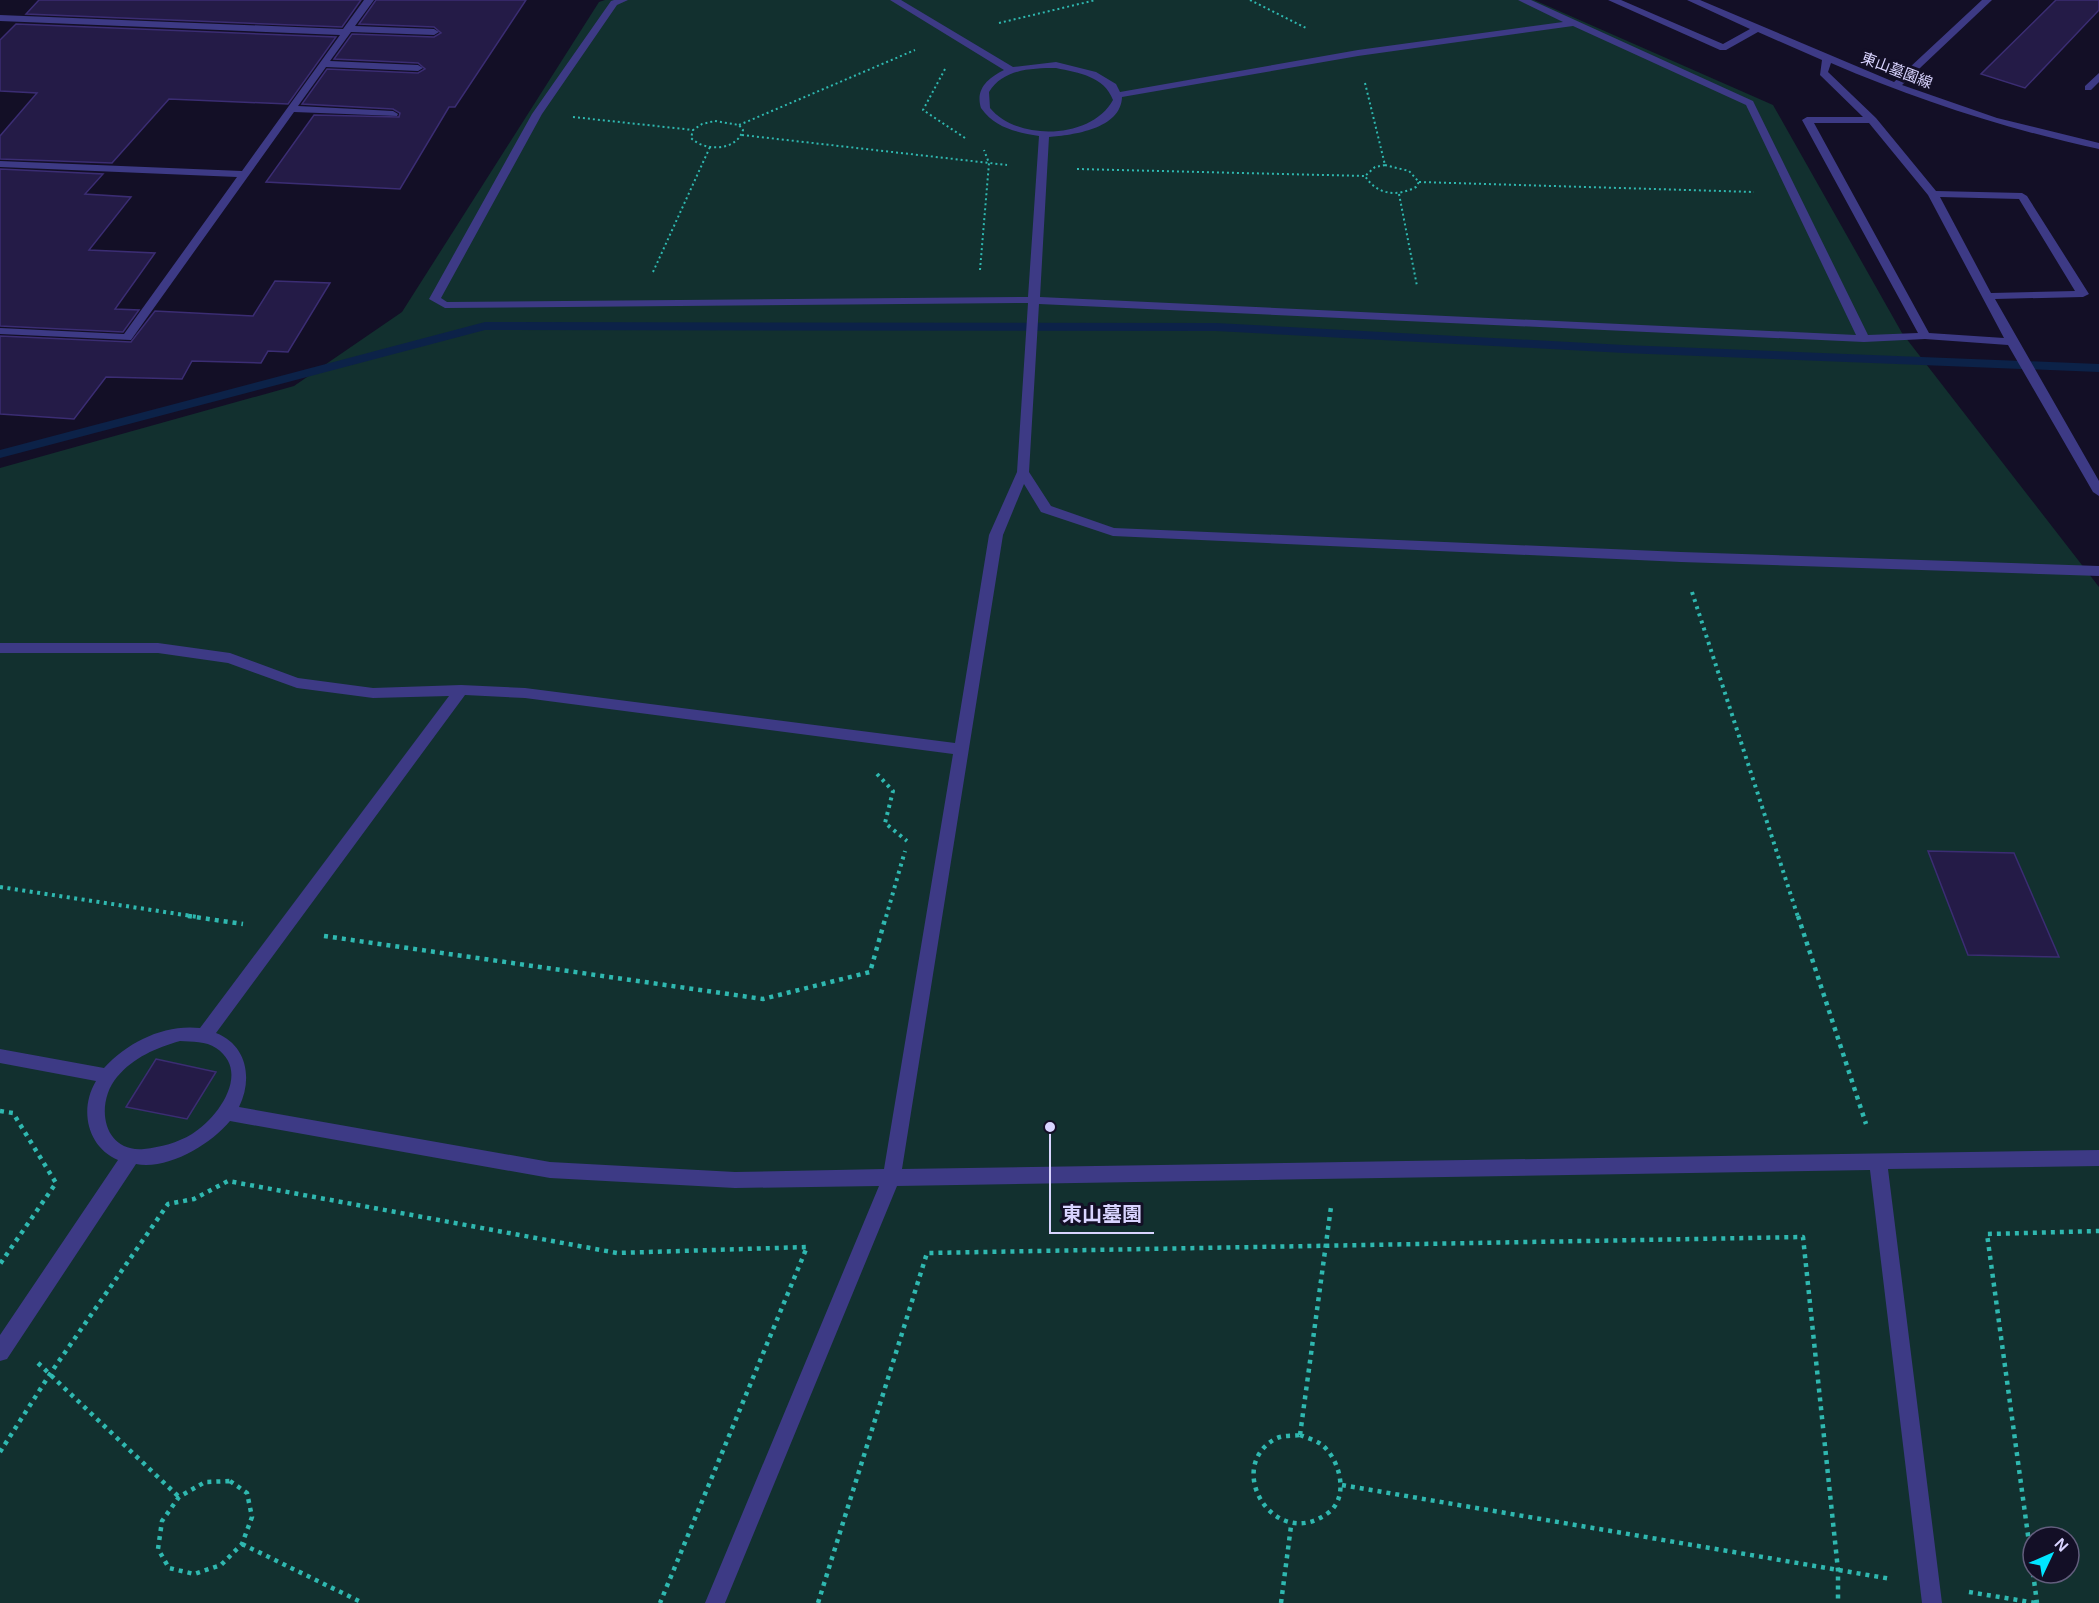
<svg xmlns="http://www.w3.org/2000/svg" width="2099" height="1603" font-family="Arial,'Noto Sans JP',sans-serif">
	<rect width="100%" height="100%" fill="#130f26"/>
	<path fill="#12302f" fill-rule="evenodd" d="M605 0H1534L1773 105 1902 333 2099 587V1603H0V468L294 386 402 312 599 2ZM2033 1537H2069V1573H2033Z"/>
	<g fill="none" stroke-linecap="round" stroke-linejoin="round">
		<path fill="#0c2248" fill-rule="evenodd" d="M485 322 1216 323 1624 345 2099 364V372L1624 353 1216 331 485 330 0 458V450Z"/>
	</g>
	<path fill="#241b47" stroke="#3b2d73" stroke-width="1.5" d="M39 0H361L342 27 26 14Z
		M376 0H526L455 107H449L400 189 266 182 314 115 399 117 400 113 393 109 302 104 327 69 418 73 425 69 418 63 334 59 352 34 434 37 441 33 434 27 359 24Z
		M2056 0H2099V10L2025 88 1981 74Z
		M16 24 336 37 288 104 169 99 112 163 0 159V136L37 93 0 91V40Z
		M0 169 103 174 85 194 131 197 89 250 155 253 115 309 139 310 123 332 0 326Z
		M275 281 330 283 288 352 268 351 261 363 192 361 182 379 106 377 74 419 0 414V336L131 342 155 311 253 316Z
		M1928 851 2014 853 2059 957 1968 955Z
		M156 1059 216 1072 187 1119 126 1107Z"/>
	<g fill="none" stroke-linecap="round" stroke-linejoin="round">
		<path stroke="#2fb8b0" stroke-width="2" stroke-dasharray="2 3" stroke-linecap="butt" d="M1250 0 1306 28
			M999 23 1096 0
			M945 69 923 110 965 138
			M1365 83 1385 165
			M573 117 693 130
			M715 121 739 125 743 130C737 151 705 152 691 138L693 130 702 124Z
			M739 125 915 50
			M742 135 1007 165
			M1385 165 1409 171 1419 182 1416 187C1397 197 1377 195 1365 176L1375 167Z
			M1077 169 1365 176
			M1419 182 1754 192
			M1399 194 1417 286
			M980 270 989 163 984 150
			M653 272 710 147"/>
		<path stroke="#2fb8b0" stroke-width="4" stroke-dasharray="3 4.5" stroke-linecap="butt" d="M1692 592 1798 917
			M877 774 893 791 885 823 907 841
			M0 887 198 917
			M886 917 905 851"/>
		<path stroke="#2fb8b0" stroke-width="4.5" stroke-dasharray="4 5" stroke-linecap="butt" d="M188 916 243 924
			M1798 916 1866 1124
			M324 936 763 999 870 972 886 916
			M0 1111 13 1113 56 1183 0 1264
			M38 1363 179 1497
			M1300 1435C1307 1438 1315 1440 1321 1444 1340 1459 1350 1497 1328 1513 1274 1553 1222 1466 1277 1438 1284 1435 1293 1436 1300 1435Z
			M1300 1435 1331 1207
			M0 1452 50 1374 168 1204 194 1199 228 1181 617 1253 807 1247 660 1603
			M230 1481 247 1493 252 1517 242 1544 221 1565 194 1574 169 1568 158 1549 162 1521 179 1497 205 1482Z
			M1342 1485 1891 1579
			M242 1544 363 1603
			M2033 1572 1987 1234 2099 1231
			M2033 1573 2037 1603
			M1969 1592 2036 1603
			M818 1603 927 1253 1803 1237 1838 1570V1603
			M1281 1603 1291 1526"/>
		<path fill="#3d3a85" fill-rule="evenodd" d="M364 0H374L355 26 434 29 439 32 434 35 351 32 330 61 418 65 423 68 418 71 326 67 298 106 393 111 398 114 397 116 294 112 131 340 0 334V328L124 334 237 177 0 167V161L242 171 340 35 0 21V15L343 29Z
			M614 0H628L617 5 542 114 441 298 447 302 1028 297 1039 136C1016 132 995 128 981 108 975 89 988 78 1004 70L890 0H901L1013 67 1056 62 1096 72 1116 84 1120 92 1358 50 1563 22 1518 0H1531L1753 101 1868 335 1918 333 1802 120 1807 117H1863L1820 75 1822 60 1758 32 1726 50H1720L1608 0H1621L1723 44 1750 29 1687 0H1700L1894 82 1982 0H1992L1902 85 1997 118 2099 143V149C2006 129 1917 100 1831 63L1828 72 1876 118 1936 191 2022 193 2027 196 2089 294 2083 297 1995 299 2099 481V496L2093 492 2008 345 1925 339 1864 342 1039 304 1029 472 1051 506 1114 528 1681 552 2099 566V576L1681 562 1113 536 1041 512 1024 484 1003 535 902 1169 2099 1150V1166L1888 1169 1942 1603H1922L1870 1170 897 1186 725 1603H705L879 1186 735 1188 550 1178 230 1121C210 1145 168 1170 136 1164L7 1359 0 1361V1335L118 1160C87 1147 79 1109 96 1081L0 1063V1049L104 1068C128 1042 164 1024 200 1028L449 696 373 698 297 688 228 663 158 653H0V643H158L230 653 298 678 373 688 461 685 525 688 955 743 989 535 1017 472 1028 303 445 308 429 299 532 114 611 1ZM1573 26 1746 105 1856 335 1040 297 1049 137C1073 135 1121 129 1122 97L1358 56ZM1056 68C1079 73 1104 76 1113 100 1092 139 1018 142 990 108L989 92C1003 69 1032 68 1056 68ZM1814 123H1869L1928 195 2004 338 1929 333ZM1940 197 2019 199 2075 291 1991 293ZM465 695 525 698 953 754 884 1169 735 1172 550 1162 239 1107C253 1079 247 1045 216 1033ZM180 1041C192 1042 206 1041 216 1048 252 1072 217 1119 192 1134 177 1143 161 1147 144 1149 102 1153 95 1103 117 1077 134 1057 156 1048 180 1041Z
			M2099 73V82L2091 90H2085V86Z"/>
	</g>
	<g text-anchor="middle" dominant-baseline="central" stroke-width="6" stroke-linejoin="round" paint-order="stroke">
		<g font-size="15" fill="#d9d4ff" stroke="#130f26">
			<text transform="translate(1897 70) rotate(21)">東山墓園線</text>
		</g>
	</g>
	<path fill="none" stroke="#d9d4ff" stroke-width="2" d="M1050 1127L1050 1233H1154"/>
	<circle fill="#d9d4ff" stroke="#130f26" stroke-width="2" cx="1050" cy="1127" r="6"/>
	<g font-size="20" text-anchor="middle" font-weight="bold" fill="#d9d4ff" stroke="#130f26" stroke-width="6" stroke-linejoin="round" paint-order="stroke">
		<text x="1102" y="1221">東山墓園</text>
	</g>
	<g transform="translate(2051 1555) rotate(46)"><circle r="28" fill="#130f26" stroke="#625e7d" stroke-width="1.5"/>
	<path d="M0-4.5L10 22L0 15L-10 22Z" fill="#00e5ff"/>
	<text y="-9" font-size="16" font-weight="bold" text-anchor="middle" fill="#d9d4ff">N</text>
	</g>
</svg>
